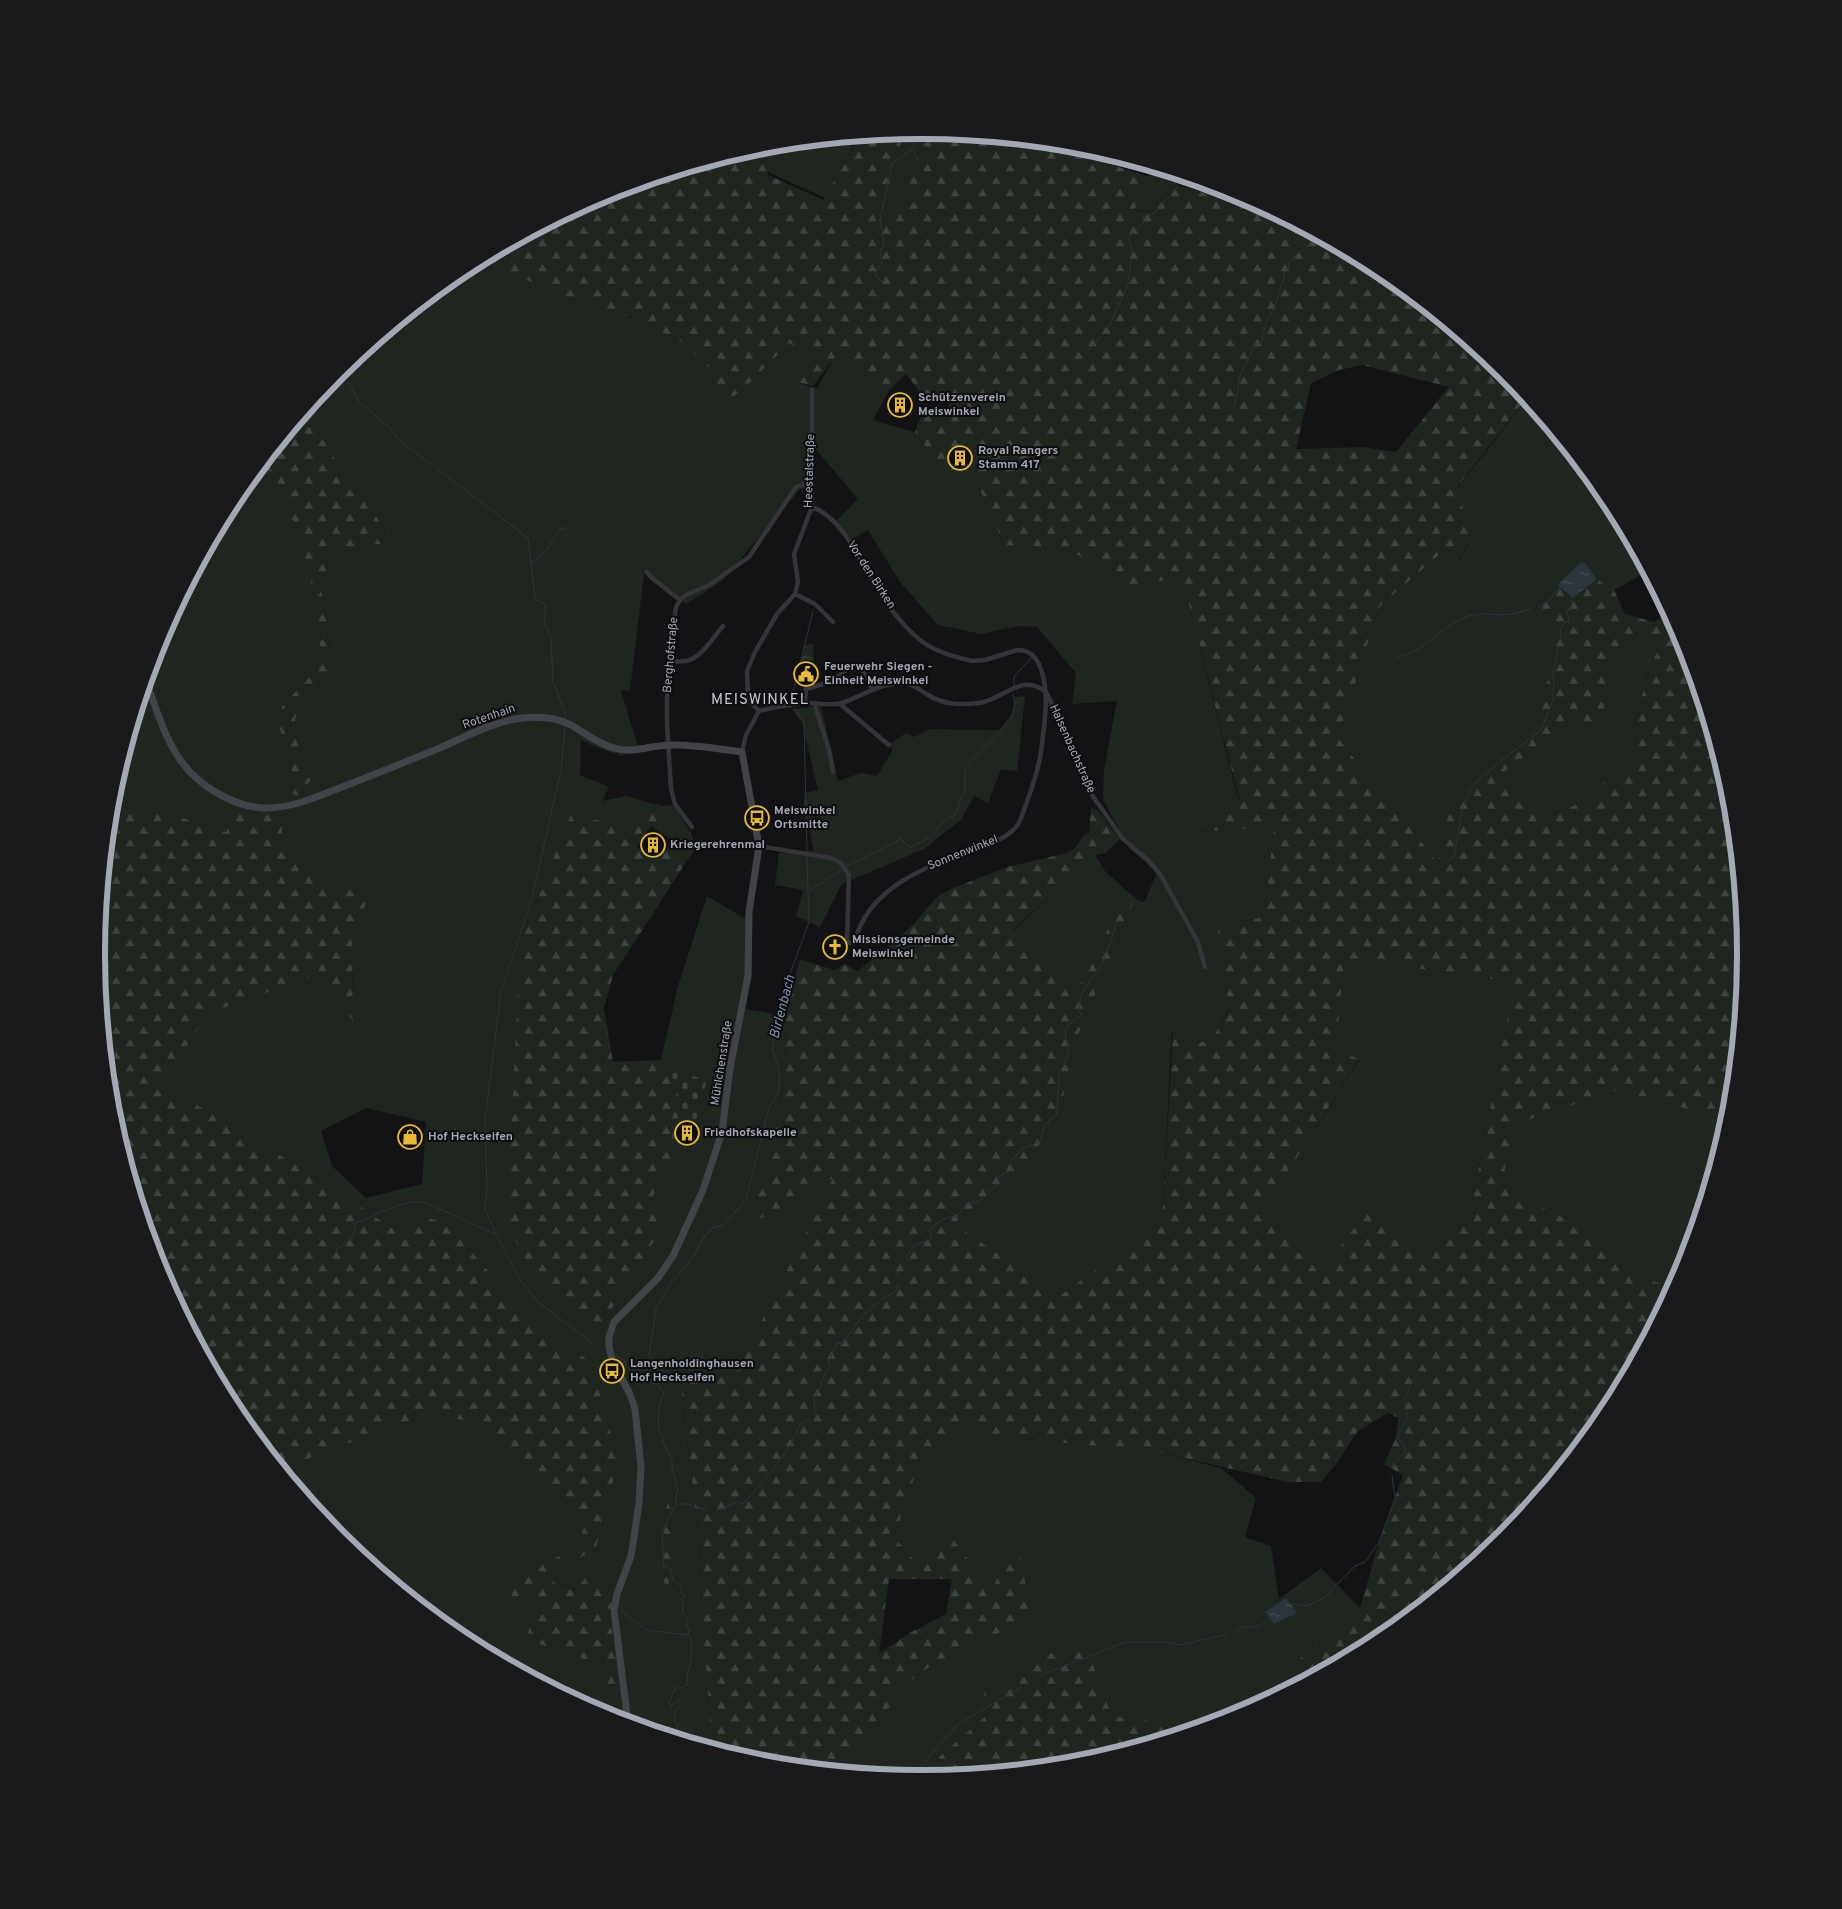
<svg xmlns="http://www.w3.org/2000/svg" width="1842" height="1909" font-family="Overpass,sans-serif">
	<defs>
		<pattern id="forest-firs" width="22" height="20" patternUnits="userSpaceOnUse" patternTransform="scale(1.25)"><rect width="22" height="20" fill="#1f2620"/><path d="M5 1l3.5 6h-7zM16 11l3.5 6h-7z" fill="#3d433e"/></pattern>
		<pattern id="cemetery-stones" width="16" height="16" patternUnits="userSpaceOnUse" patternTransform="scale(1.25)"><rect width="16" height="16" fill="#1f2620"/><path d="M2 7V4a2 2 0 0 1 4 0v3zM10 15v-3a2 2 0 0 1 4 0v3z" fill="#3d433e"/></pattern>
		<pattern id="park-crowns" width="20" height="18" patternUnits="userSpaceOnUse" patternTransform="scale(1.25)"><rect width="20" height="18" fill="#1f2620"/><path d="M2 6a3 3 0 1 1 6 0M12 15a3 3 0 1 1 6 0" fill="none" stroke="#3d433e"/></pattern>
		<pattern id="water-ripples" width="26" height="14" patternUnits="userSpaceOnUse" patternTransform="scale(1.25)"><rect width="26" height="14" fill="#2c343c"/><path d="M2 4q2-2 4 0t4 0M15 11q2-2 4 0t4 0" fill="none" stroke="#484f56"/></pattern>
	</defs>
	<rect width="100%" height="100%" fill="#131214"/>
	<path fill="#1f2620" fill-rule="evenodd" d="M921 130 1012 139 954 134 941 140 908 131Z
		M903 132 923 140 911 172 898 218 879 224Z
		M842 138 853 147 825 198 768 172 752 148 760 146Z
		M1016 140 1082 146 1237 193 1269 210 1179 183 1152 213 1134 209 1150 174C1106 157 1061 149 1016 140Z
		M510 243 504 269 561 296 630 317 680 341 719 377 746 387 789 343 814 356 798 383 817 388 834 358 890 389 873 420 915 432 944 473 968 462 1004 545 1060 548 1113 569 1130 587 1182 576 1237 795 1243 803 1197 832 1274 827 1264 917 1217 926 1229 1009 1209 1044 1172 1031 1162 1220 1061 1295 952 1224 1026 1166 1060 1112 1075 1042 1135 898 1142 902 1145 901 1156 875 1154 870 1129 848 1103 799 1104 770 1117 701 1072 704 1076 673 1037 627 1018 626 981 634 938 625 900 582 868 530 851 540 836 521 858 499 814 447 810 489H800L722 581 686 604 644 574 630 690 621 691 638 746 622 756 595 747 581 740 580 775 609 787 602 801 626 796 662 806 674 805 690 831 675 843 657 830 661 806 623 824 570 816 520 943 650 1203 672 1156 671 1123 679 1094 661 1060 678 986 707 896 751 922 752 963 746 1009 785 1016 786 1072 772 1152 750 1216 739 1231 834 1177 737 1371 680 1379 699 1541 703 1629 710 1717 708 1748 605 1716 463 1640 443 1624 438 1611H427L338 1537 281 1469 394 1426 438 1413 465 1421 539 1476 586 1521 578 1545 509 1585 534 1596 527 1640 599 1664 616 1708 615 1647 610 1620 612 1598 556 1584 550 1577 596 1548 608 1505 618 1459 591 1362 555 1338 492 1282 490 1273 457 1235 450 1220 444 1222 428 1218 393 1229C318 1177 241 1130 162 1085L207 1013 320 974 353 1020 352 928 337 891 306 859 280 845 283 818 226 832 180 817 111 806 112 793 159 639 235 496 260 466 298 529 314 594 321 633 316 670 282 706 278 723 291 765 292 793 300 796 311 780 301 765 295 719 328 673 330 633 321 589 331 551 378 544H396L340 467 306 410 338 371 463 269ZM366 1108 426 1122 422 1184 366 1198 332 1166 321 1131Z
		M1528 401 1607 497 1647 572 1614 590 1597 579 1585 563H1580L1557 585 1534 611 1556 639 1549 660 1550 676 1546 684 1536 724 1452 797 1438 864 1338 738 1379 607 1447 548 1459 560 1475 534 1455 491 1523 404Z
		M1635 633 1658 650C1639 689 1638 722 1633 763L1597 788 1589 800 1538 820 1498 775 1575 723 1601 722 1611 662Z
		M1025 696 1017 771 1001 769 988 803 974 796 961 820 924 849 842 884 820 927 796 916 803 890 775 885 779 853 814 850 804 807V793L818 790 802 723 792 709 821 706 838 781 861 773 877 776 892 751 891 743 906 733 914 737 931 729 999 730 1011 715 1015 697Z
		M1095 855 1105 871 1127 891 1079 988 1013 931Z
		M1344 958 1514 982 1473 1199 1477 1209 1427 1259 1320 1273 1288 1243 1266 1207 1359 1060 1335 1050Z
		M1617 1090 1729 1120 1683 1270 1673 1288 1622 1270 1615 1252 1502 1185 1512 1124Z
		M966 1419 997 1436 1157 1452 1221 1468 1256 1498 1245 1537 1271 1546 1279 1599 1321 1568 1360 1608 1297 1661 1289 1683V1689L1236 1717 1183 1733 1138 1718 1112 1717 1084 1643 1048 1654 1024 1677 983 1688 988 1714 940 1756 929 1778 921 1779 825 1770 878 1736 885 1715 899 1690 936 1662 1031 1617 1005 1564 991 1590 949 1535 916 1562 894 1537 920 1460Z"/>
	<path fill="url(#forest-firs)" fill-rule="evenodd" d="M904 131 879 224 898 218 911 172 923 140 940 143 941 140 954 134 1016 140 1023 143 1089 157 1149 177 1134 210 1152 213 1177 185 1281 216 1379 269 1504 372 1528 401 1522 404 1455 490 1475 534 1458 560 1447 548 1379 607 1338 738 1438 863 1452 797 1536 724 1546 684 1550 676 1549 660 1556 639 1534 611 1557 585 1573 598 1597 579 1614 590 1625 614 1654 622 1669 613 1683 639 1730 794 1746 955 1729 1120 1617 1090 1513 1125 1502 1185 1602 1239 1615 1252 1622 1270 1673 1288 1607 1413 1504 1538 1379 1640 1289 1689V1683L1297 1661 1360 1608 1380 1539 1403 1475 1384 1464 1395 1440 1399 1418 1388 1413 1358 1431 1337 1463 1321 1482H1288L1157 1452 997 1436 966 1420 920 1460 894 1537 916 1562 949 1534 991 1590 1005 1564 1020 1551 1031 1618 936 1662 899 1690 885 1715 878 1736 825 1770 760 1763 708 1748 710 1717 703 1629 699 1541 680 1378 737 1371 833 1178 737 1232 750 1216 772 1152 786 1072 785 1016 800 959 834 970 845 964 858 971 913 925 937 897 951 889 1007 867 1063 854 1074 849 1085 834 1089 833 1091 808 1097 809 1120 839 1105 853 1095 855 1013 930 1079 987 1127 891 1135 898 1075 1042 1060 1112 1026 1166 953 1224 1061 1295 1162 1220 1173 1031 1209 1044 1229 1010 1217 926 1264 917 1274 827 1196 832 1243 803 1238 795 1182 577 1130 587 1113 569 1060 548 1004 545 968 462 944 474 915 432 923 411 945 414 949 404 920 392 906 374 890 389 834 358 813 386 797 382 813 356 789 343 746 387 726 402 713 388 719 377 680 341 630 317 561 296 503 269 510 243 606 192 752 148 768 172V175L823 200 860 136ZM1362 365 1449 387 1396 452 1362 447 1296 449 1311 383 1339 370ZM1635 633 1658 650C1639 690 1638 721 1633 763L1597 788 1588 800 1538 820 1499 775 1575 723 1602 722 1611 662ZM1344 958 1514 982 1473 1199 1477 1209 1427 1259 1369 1209 1320 1272 1288 1243 1266 1207 1359 1059 1336 1050ZM889 1579H952L946 1614 908 1634 879 1654Z
		M306 410 340 467 397 545 378 544 331 552 321 589 330 633 328 673 295 719 301 765 311 780 300 796 292 794 291 765 278 723 282 706 316 670 321 633 314 594 298 529 260 466Z
		M111 806 180 817 226 832 237 808 283 818 281 845 306 859 337 891 377 885 352 928 353 1021 320 974 208 1013 162 1085C241 1130 318 1177 393 1229L428 1218 444 1222 450 1219 457 1235 490 1273 492 1282 555 1338 591 1362 618 1459 608 1505 596 1548 550 1577 556 1584 576 1590 585 1578H605L612 1598 610 1620 615 1647 624 1711 616 1708 599 1664 527 1640 534 1596 512 1597 508 1585 578 1545 586 1521 539 1476 465 1421 438 1413 394 1426 281 1469 235 1412 159 1270 112 1115 96 955Z
		M662 806 657 830 651 826 637 847 653 860 690 831 696 847 613 975 604 1008 613 1062 661 1060 679 1094 671 1123 672 1156 650 1203 662 1228 596 1334 545 1293 507 1226 520 943 570 816 623 824Z
		M669 1491 676 1542 666 1600 661 1553Z
		M1085 1643 1112 1717 1138 1718 1183 1733 1082 1763 929 1778 940 1756 988 1714 983 1688 1024 1677 1048 1654Z"/>
	<path fill="url(#cemetery-stones)" d="M666 1071 707 1079 690 1142 672 1148 671 1123 679 1094Z"/>
	<path fill="url(#park-crowns)" d="M813 644 814 662 806 660 801 661 805 645Z"/>
	<path fill="url(#water-ripples)" d="M1580 563H1585L1597 579 1573 598 1557 585Z
		M1286 1598 1297 1613 1274 1624 1265 1612Z"/>
	<g fill="none" stroke-linecap="round" stroke-linejoin="round">
		<path stroke="#2c343c" stroke-width="1" d="M1181 181 1182 176
			M1209 184 1245 197
			M882 282 876 276 878 267 882 264 880 252 884 244 880 220 892 163 913 149 917 139
			M870 296 875 293
			M1108 329 1128 285 1132 251 1129 240 1130 235 1143 223 1144 214 1152 215 1177 188
			M1085 354 1101 336
			M348 382 358 401 389 427 399 440 430 464
			M1233 409 1238 392 1239 378 1255 345 1262 341C1262 326 1273 313 1277 299 1280 291 1281 284 1285 276L1283 274 1289 266 1288 263C1297 252 1310 248 1316 235
			M436 468 528 538 535 599 544 603 546 615 544 622 551 638 553 682 566 715 565 719
			M531 564 546 551 561 528H565
			M1538 608 1550 599 1560 587
			M1561 636 1560 630 1563 624 1569 621 1567 610H1571L1573 598
			M1398 657C1427 651 1439 628 1463 618 1483 610 1494 617 1512 614 1519 613 1525 610 1531 609
			M1014 686V677L1031 658
			M791 700 813 611
			M794 709 804 722 807 850
			M565 727 561 770 532 898 501 991 485 1120 487 1190 485 1208 496 1234 520 1280 537 1301 591 1342
			M968 763C981 751 1014 723 1015 706 1015 702 1013 698 1013 694
			M1448 861 1454 856 1462 811 1468 794 1473 785 1498 763 1541 730 1553 700 1554 679 1553 672 1559 646
			M847 866 901 839 910 848 930 837 948 817 954 816 958 809 960 799 965 794V770
			M810 890 841 870
			M337 1249 351 1239 356 1229 353 1224C376 1216 400 1200 424 1202L495 1234
			M332 1257 334 1255
			M895 1277 908 1260 907 1256 914 1245 931 1240 930 1229 943 1219 957 1216 967 1203 979 1202 999 1183 997 1178 1011 1170 1010 1163 1021 1149 1040 1142 1044 1126 1057 1114 1059 1076 1069 1052 1065 1032 1069 1024 1081 1016C1072 993 1097 977 1105 958 1110 946 1113 933 1117 921
			M616 1356 624 1360C625 1367 639 1379 646 1380
			M649 1356 656 1309 669 1286 693 1257 705 1236 712 1228 724 1225 746 1199 769 1107C784 1094 781 1067 772 1050L788 979 809 922 807 857
			M648 1362 646 1380 659 1385 664 1393C658 1405 657 1419 660 1433H662L663 1442 672 1460V1468L678 1490 676 1493V1504L662 1531 664 1566 671 1569 673 1581 681 1586 682 1594 686 1597 681 1599 683 1605C681 1614 685 1615 688 1619L686 1624 689 1630 688 1635 692 1641 691 1648 692 1653 690 1658 691 1660 687 1677 688 1684 681 1688H675L669 1702 672 1707 678 1699 681 1704 676 1710 674 1720 679 1725 675 1730 679 1739
			M815 1415 814 1397 821 1389 822 1379 831 1365 828 1362 837 1343 843 1344C857 1320 873 1303 897 1290L898 1283
			M1392 1469 1393 1464 1405 1453V1447L1398 1438C1400 1430 1405 1424 1408 1416 1401 1401 1408 1389 1416 1375
			M676 1504H686L707 1510
			M717 1510 738 1502 743 1504C765 1479 787 1456 800 1425L809 1420
			M1291 1604 1307 1606 1326 1597 1333 1588 1355 1566 1365 1562 1379 1542 1395 1498 1392 1476
			M617 1606 620 1607 625 1614 646 1630 688 1635
			M1234 1632 1243 1627H1257L1269 1619
			M1042 1675 1125 1642H1164L1181 1645 1227 1634
			M911 1778 957 1725 1021 1687"/>
		<path stroke="#343439" stroke-width="4.5" d="M647 572 652 578 680 600
			M795 594 815 604 833 622
			M670 661C675 661 681 662 686 661 699 660 715 636 723 626
			M814 703 829 750 833 772
			M805 704 806 689 833 681 851 665 855 664 863 671 872 689
			M840 704 889 745
			M759 711 751 703 748 693 747 671 755 652 777 614 795 594 798 582 794 554 812 507V390
			M742 752 746 735 759 711C775 707 791 704 808 703 818 703 832 706 842 703 863 696 884 680 908 684 915 685 921 691 928 695 944 705 961 705 979 703 1005 699 1021 672 1046 692L1075 751 1084 781 1094 798 1123 839 1148 860 1160 874 1198 942 1205 967
			M692 827 675 804 671 789 667 724V697L670 648 676 607 680 600 686 595 709 585 749 557 796 487 804 484 812 485
			M759 846 831 858 841 863 849 875 847 940 850 943 855 941C868 889 924 867 969 851 985 846 1005 840 1016 827 1020 823 1022 815 1024 810 1031 790 1038 773 1041 752 1043 732 1048 708 1045 687 1043 671 1037 649 1017 650L985 660 972 661C958 658 941 653 929 646 912 637 889 608 879 592 863 566 843 517 812 507"/>
		<path stroke="#424349" stroke-width="7" d="M146 681C156 708 164 737 181 761 198 785 233 807 264 808 292 809 321 795 347 785 379 773 410 760 442 747 467 736 495 721 523 718 539 716 557 718 571 725 585 733 598 744 614 748 633 754 651 745 670 745 694 744 718 749 742 752L759 846 749 912 748 976 730 1068 722 1132 703 1190 673 1256 658 1278 614 1322 609 1337V1347L613 1363 630 1394 635 1409 641 1467 639 1504 631 1556 617 1594 614 1610 628 1723"/>
	</g>
	<defs>
		<g id="building-ring" transform="scale(1.25)"><circle r="9.5" fill="#0e0d0f" stroke="#e9bb35" stroke-width="1.5"/><path d="M-4-6H4V6H1V3H-1V6H-4ZM-2.5-4.3h1.7v1.8h-1.7ZM.8-4.3h1.7v1.8H.8ZM-2.5-1h1.7V.8h-1.7ZM.8-1h1.7V.8H.8Z" fill="#e9bb35"/></g>
		<g id="civic-ring" transform="scale(1.25)"><circle r="9.5" fill="#0e0d0f" stroke="#e9bb35" stroke-width="1.5"/><path d="M-.6-6.5H3V-4.5H.6V-3L4-1V1h2V6H-6V1h2V-1L-.6-3ZM-1.2 2.5V6h2.4V2.5Z" fill="#e9bb35"/></g>
		<g id="bus-ring" transform="scale(1.25)"><circle r="9.5" fill="#0e0d0f" stroke="#e9bb35" stroke-width="1.5"/><path d="M-5-6H5V4H4V6H2V4H-2V6H-4V4H-5ZM-3.5-4V0h7V-4ZM-3.5 1.2v1.5H-2V1.2ZM2 1.2v1.5H3.5V1.2Z" fill="#e9bb35"/></g>
		<g id="church-ring" transform="scale(1.25)"><circle r="9.5" fill="#0e0d0f" stroke="#e9bb35" stroke-width="1.5"/><path d="M-1.2-6h2.4v3.5h3.3v2.4h-3.3V6h-2.4V-.1h-3.3v-2.4h3.3Z" fill="#e9bb35"/></g>
		<g id="shop-ring" transform="scale(1.25)"><circle r="9.5" fill="#0e0d0f" stroke="#e9bb35" stroke-width="1.5"/><path d="M-5-2.5h2.3a2.7 3.5 0 0 1 5.4 0H5L5.5 6h-11ZM-1.5-2.5h3a1.5 2.3 0 0 0-3 0Z" fill="#e9bb35"/></g>
	</defs>
	<g fill-rule="evenodd">
		<use href="#building-ring" x="900" y="405"/>
		<use href="#building-ring" x="960" y="458"/>
		<use href="#civic-ring" x="806" y="674"/>
		<use href="#bus-ring" x="757" y="818"/>
		<use href="#building-ring" x="653" y="845"/>
		<use href="#church-ring" x="835" y="947"/>
		<use href="#building-ring" x="687" y="1133"/>
		<use href="#shop-ring" x="410" y="1137"/>
		<use href="#bus-ring" x="612" y="1371"/>
	</g>
	<g text-anchor="middle" dominant-baseline="central" stroke-width="4" stroke-linejoin="round" paint-order="stroke">
		<g font-size="12" font-weight="bold" fill="#a4a8b4" stroke="#0e0d0f" text-anchor="start">
			<text x="918" y="398">Schützenverein<tspan x="918" dy="14">Meiswinkel</tspan></text>
			<text x="978" y="451">Royal Rangers<tspan x="978" dy="14">Stamm 417</tspan></text>
			<text x="824" y="667">Feuerwehr Siegen -<tspan x="824" dy="14">Einheit Meiswinkel</tspan></text>
			<text x="774" y="811">Meiswinkel<tspan x="774" dy="14">Ortsmitte</tspan></text>
			<text x="670" y="845">Kriegerehrenmal</text>
			<text x="852" y="940">Missionsgemeinde<tspan x="852" dy="14">Meiswinkel</tspan></text>
			<text x="704" y="1133">Friedhofskapelle</text>
			<text x="428" y="1137">Hof Heckseifen</text>
			<text x="630" y="1364">Langenholdinghausen<tspan x="630" dy="14">Hof Heckseifen</tspan></text>
		</g>
		<g font-size="12" fill="#a4a8b4" stroke="#0e0d0f">
			<text transform="translate(810 471) rotate(-88)">Heestalstraße</text>
			<text transform="translate(871 575) rotate(57)">Vor den Birken</text>
			<text transform="translate(671 655) rotate(-85)">Berghofstraße</text>
			<text transform="translate(489 717) rotate(-19)">Rotenhain</text>
			<text transform="translate(1072 749) rotate(66)">Halsenbachstraße</text>
			<text transform="translate(963 853) rotate(-22)">Sonnenwinkel</text>
			<text transform="translate(722 1063) rotate(-81)">Mühlchenstraße</text>
		</g>
		<g font-size="14" font-style="italic" fill="#7c93ae" stroke="#0e0d0f">
			<text transform="translate(783 1007) rotate(-75)">Birlenbach</text>
		</g>
		<g font-size="15" letter-spacing="1" fill="#c5c7d0" stroke="#0e0d0f">
			<text x="760" y="700">MEISWINKEL</text>
		</g>
	</g>
	<path d="M0 0H1842V1909H0ZM920 139H922A815 815 0 0 1 1737 954V955A815 815 0 0 1 922 1770H920A815 815 0 0 1 105 955V954A815 815 0 0 1 920 139Z" fill="#1a191c" fill-rule="evenodd"/>
	<path fill="none" stroke="#a4a8b4" stroke-width="6" d="M920 139H922A815 815 0 0 1 1737 954V955A815 815 0 0 1 922 1770H920A815 815 0 0 1 105 955V954A815 815 0 0 1 920 139Z"/>
</svg>
